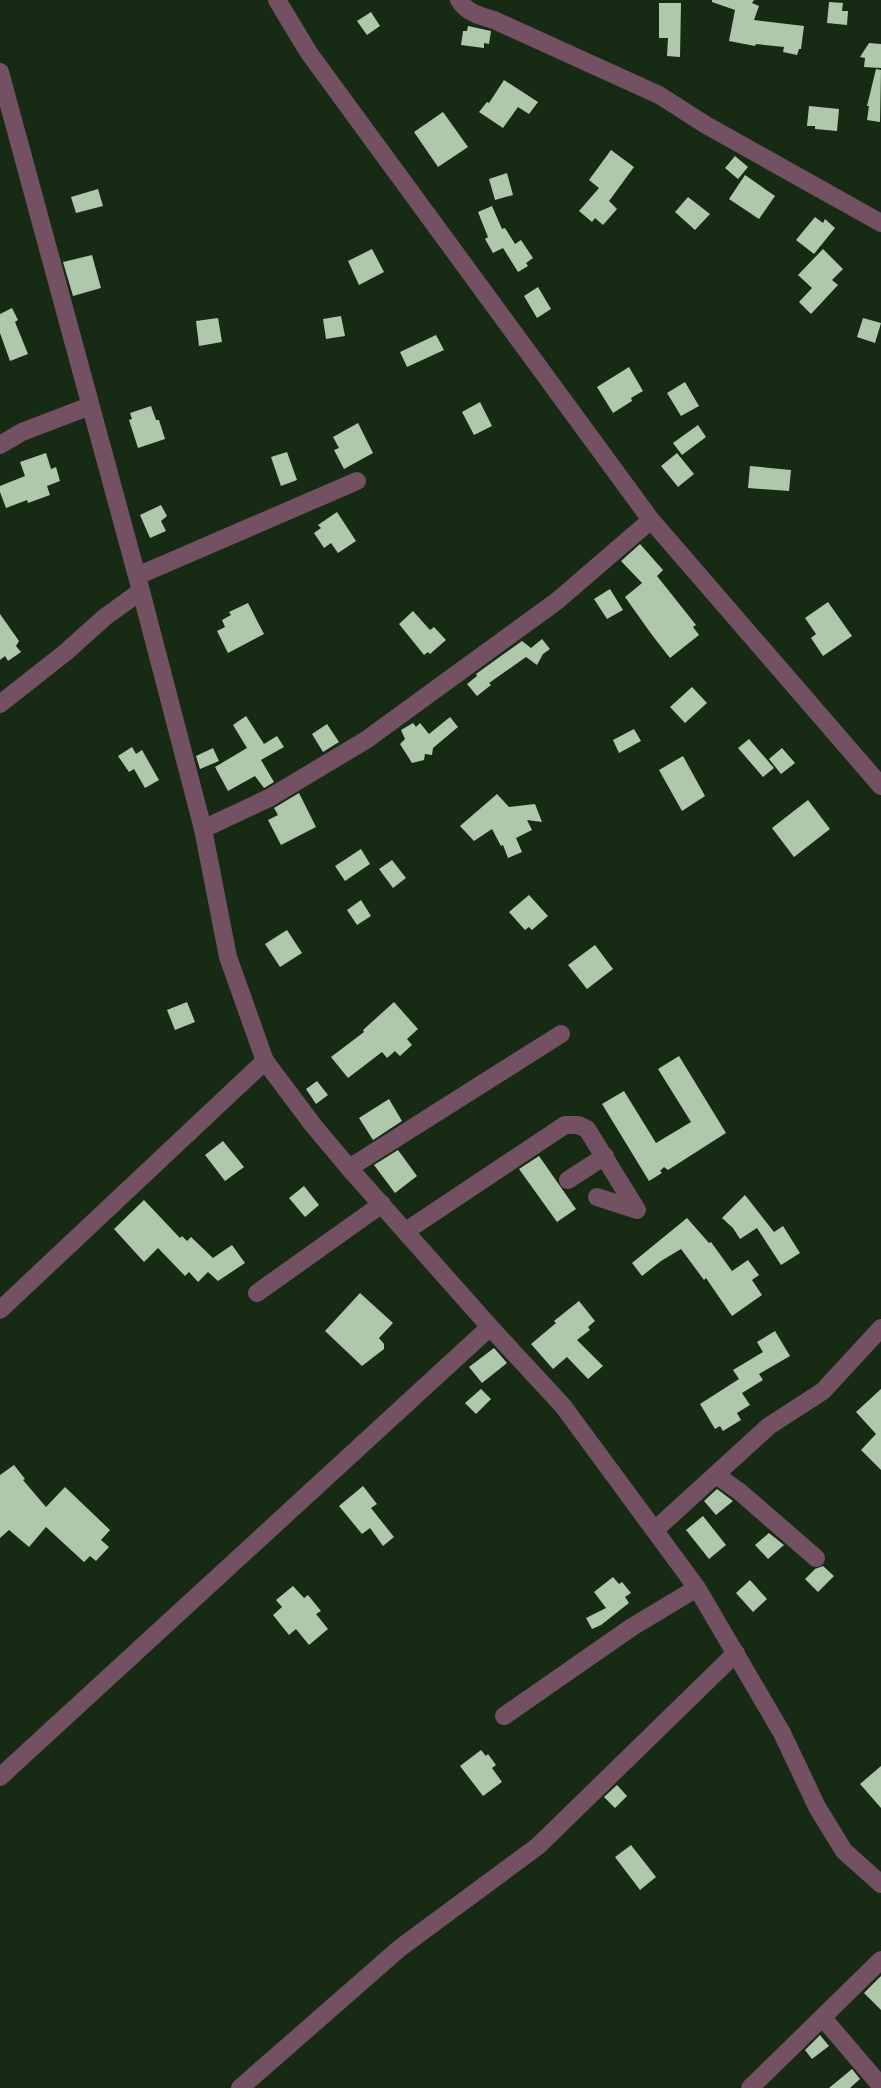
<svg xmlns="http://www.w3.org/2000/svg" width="881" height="2088" font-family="Manrope,sans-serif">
	<rect width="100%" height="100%" fill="#172b14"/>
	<path fill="#afc7ab" d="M712 0H754L752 3 759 6 754 20 804 26 801 49H799L797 55 783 52 784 47 756 44 755 46 729 41 735 10 712 2Z
		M829 2 843 3 842 11H848L847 25 827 23Z
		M659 3H681L680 57 667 56 668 38H659Z
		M371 12 380 26 367 35 357 21Z
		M468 26 491 31 489 44 484 43V48L461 45 463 31H467Z
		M869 43 881 44V68L864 67 865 58 860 57Z
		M876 69 881 70 880 122 867 120 869 106H867Z
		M504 80 538 102 529 114 518 107 503 128 479 112 487 102 489 103Z
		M809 106 839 109 837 131 815 129V126H807Z
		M443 112 468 147 438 167 414 132Z
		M611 150 634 167 609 201 617 209 603 225 595 218 592 222 579 211 599 188 589 180Z
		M735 156 748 167 738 179 725 168Z
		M507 173 513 195 495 200 489 179Z
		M745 175 775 196 759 219 729 199Z
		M98 189 103 206 76 213 71 197Z
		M688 197 710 214 695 230 675 212Z
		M492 206 502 229 505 228 515 244 521 240 533 258 526 263 528 266 518 272 503 248 493 253 485 239 488 237 478 212Z
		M815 217 823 223 825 219 835 228 814 254 796 240Z
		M372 249 384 272 359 285 348 261Z
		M823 249 843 269 832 280 838 285 811 314 799 302 812 288 798 275Z
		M92 255 101 288 73 296 63 262Z
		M538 287 551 309 537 318 524 296Z
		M12 308 18 320 15 322 28 354 10 361 0 333V314Z
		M341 316 345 336 326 339 323 319Z
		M218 318 222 342 199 346 196 321Z
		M863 318 881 323 875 343 857 337Z
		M436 335 444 350 407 367 400 352Z
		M629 367 643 391 631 398 632 401 613 413 597 387Z
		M685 382 699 406 681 416 667 393Z
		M480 402 492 426 474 435 462 412Z
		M151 406 156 420H159L165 439 138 448 129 420 132 419 130 413Z
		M358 423 373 453 344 469 334 450 339 448 333 437Z
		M698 425 706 437 682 455 673 443Z
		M287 452 297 480 281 486 271 457Z
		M46 453 51 469 56 467 60 481 47 486 50 495 28 503 27 500 6 508 0 492V486L25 476 20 462Z
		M677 453 694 474 678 487 661 466Z
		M750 466 791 470 789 491 748 488Z
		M161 505 167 516 161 521 166 531 150 538 140 515Z
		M337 512 356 541 338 553 331 543 324 548 314 533 321 528 318 525Z
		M640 544 663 570 657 576 696 625 693 627 699 635 670 658 652 635 625 597 642 583 621 561Z
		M610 589 623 610 607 619 594 599Z
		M828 602 852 636 823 656 811 638 816 634 805 618Z
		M248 603 264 634 228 653 217 631 225 627 222 620 231 615 229 612Z
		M413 611 430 630 434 627 446 640 430 654 428 652 424 655 399 624Z
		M0 614 19 641 16 646 21 652 8 661 5 656 0 660Z
		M542 639 550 649 543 654 537 665 526 657 489 683 491 685 477 696 467 684 477 676 476 674 522 641 531 648Z
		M692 687 707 703 685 723 670 707Z
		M246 716 264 744 277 736 284 747 261 760 274 782 264 788 255 776 228 791 215 767 247 748 233 725Z
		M450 717 458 727 433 748 432 755 425 754 424 760 412 763 400 744 405 739 401 730 413 723 416 727 420 723 429 734Z
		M327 724 339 742 323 752 312 734Z
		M634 729 641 741 619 753 613 740Z
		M749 739 774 768 763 777 738 748Z
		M132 747 136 754 142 750 159 780 145 788 134 769 129 772 118 756Z
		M213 748 219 761 200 769 196 756Z
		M782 748 795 763 781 774 769 759Z
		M683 756 705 796 682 811 659 770Z
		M299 793 316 827 281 845 268 820 278 815 274 808Z
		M497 794 509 807 535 804 542 822 527 820 532 830 516 838 522 852 508 858 503 845 501 846 492 829 474 841 460 826Z
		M808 800 830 829 794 857 772 828Z
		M361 849 370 864 345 881 335 866Z
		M392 860 406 878 393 888 379 869Z
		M529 895 548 916 532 930 529 927 525 930 509 912Z
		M361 900 371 916 357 925 347 910Z
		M287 930 302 953 280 967 265 944Z
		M595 945 613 969 587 989 568 965Z
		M187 1002 195 1022 175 1030 167 1010Z
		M394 1002 418 1029 407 1039 412 1045 400 1056 395 1051 387 1058 382 1052 348 1078 331 1057 364 1032 363 1030Z
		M679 1056 726 1133 668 1170 664 1167 660 1171 662 1173 649 1181 602 1104 624 1091 656 1143 691 1122 658 1069Z
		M317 1081 328 1095 316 1104 306 1089Z
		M389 1099 402 1121 373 1140 359 1118Z
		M223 1141 244 1167 225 1181 205 1155Z
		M398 1150 417 1176 395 1193 374 1165Z
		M539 1156 576 1209 557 1222 519 1169Z
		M304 1186 319 1205 305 1217 289 1198Z
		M745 1195 774 1232 783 1226 800 1253 781 1265 757 1228 740 1239 733 1228 722 1218Z
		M144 1200 180 1238 182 1236 187 1241 191 1237 213 1258 232 1245 245 1263 218 1281 208 1272 198 1282 189 1272 185 1276 158 1248 144 1262 114 1229Z
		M687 1218 709 1243 711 1242 732 1271 748 1260 759 1275 752 1280 762 1295 732 1316 706 1278 704 1280 681 1249 661 1261 642 1276 632 1263Z
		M360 1293 393 1323 379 1338 384 1344V1349L362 1366 325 1331Z
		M579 1301 595 1321 588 1327 590 1330 577 1340 603 1366 588 1379 567 1357 553 1369 531 1344 556 1323 554 1321Z
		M775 1331 790 1356 759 1374 763 1380 742 1393 750 1405 737 1413 741 1420 723 1431 720 1426 715 1429 700 1404 739 1379 733 1370 763 1352 757 1342Z
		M494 1348 507 1363 482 1383 469 1367Z
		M481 1389 491 1399 476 1414 465 1403Z
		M881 1389V1470L861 1450 876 1434 856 1412Z
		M14 1465 25 1479 23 1480 46 1507 65 1487 110 1530 101 1540 109 1547 96 1561 90 1556 84 1562 46 1527 29 1547 9 1530 0 1538V1475Z
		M363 1486 377 1504 371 1508 394 1537 383 1546 370 1528 362 1534 339 1506Z
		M717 1489 733 1501 716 1515 704 1501Z
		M703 1516 726 1545 709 1559 686 1530Z
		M769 1533 784 1545 768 1559 755 1545Z
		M823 1566 834 1576 818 1592 805 1579 815 1569Z
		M613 1577 619 1584 622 1582 631 1593 625 1597 629 1603 601 1625 592 1629 586 1618 606 1608 594 1592Z
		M750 1580 767 1599 753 1612 736 1593Z
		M293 1586 304 1598 308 1595 321 1611 316 1614 328 1629 309 1645 296 1629 289 1635 273 1615 282 1607 276 1600Z
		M481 1750 486 1756 488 1754 496 1765 492 1768 502 1782 483 1796 460 1766Z
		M881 1766V1808L860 1784Z
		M617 1785 627 1796 615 1808 604 1797Z
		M631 1845 656 1877 640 1890 615 1857Z
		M881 1976V2010L864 1993Z
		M820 2035 829 2046 812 2059 805 2050Z
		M852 2069 860 2079 850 2088H829Z"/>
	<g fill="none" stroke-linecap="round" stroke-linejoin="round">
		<path stroke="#745162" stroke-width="18" d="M277 0 309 53 651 520 881 786
			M459 0C467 13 480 16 494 20L659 95 706 125 881 223
			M0 72 141 591 203 829 228 957 265 1061 0 1310
			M0 445 22 432 90 406
			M137 576 357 481
			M0 704 66 652 105 617 141 591
			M203 829 269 798 366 740 557 601 651 520
			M265 1061 313 1125 349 1168 490 1327 563 1406 697 1588 782 1733 817 1807 844 1851 881 1884
			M349 1168 561 1034
			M568 1180 605 1156
			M406 1231 565 1125H578L587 1129 637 1210 597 1197
			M257 1293 382 1204
			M716 1475 740 1492 816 1558
			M655 1530 769 1426 823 1391 881 1328
			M504 1716 632 1627 697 1588
			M0 1777 490 1327
			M823 2018 881 2086
			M240 2088 400 1948 538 1846 736 1653
			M750 2088 881 1960"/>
	</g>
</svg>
